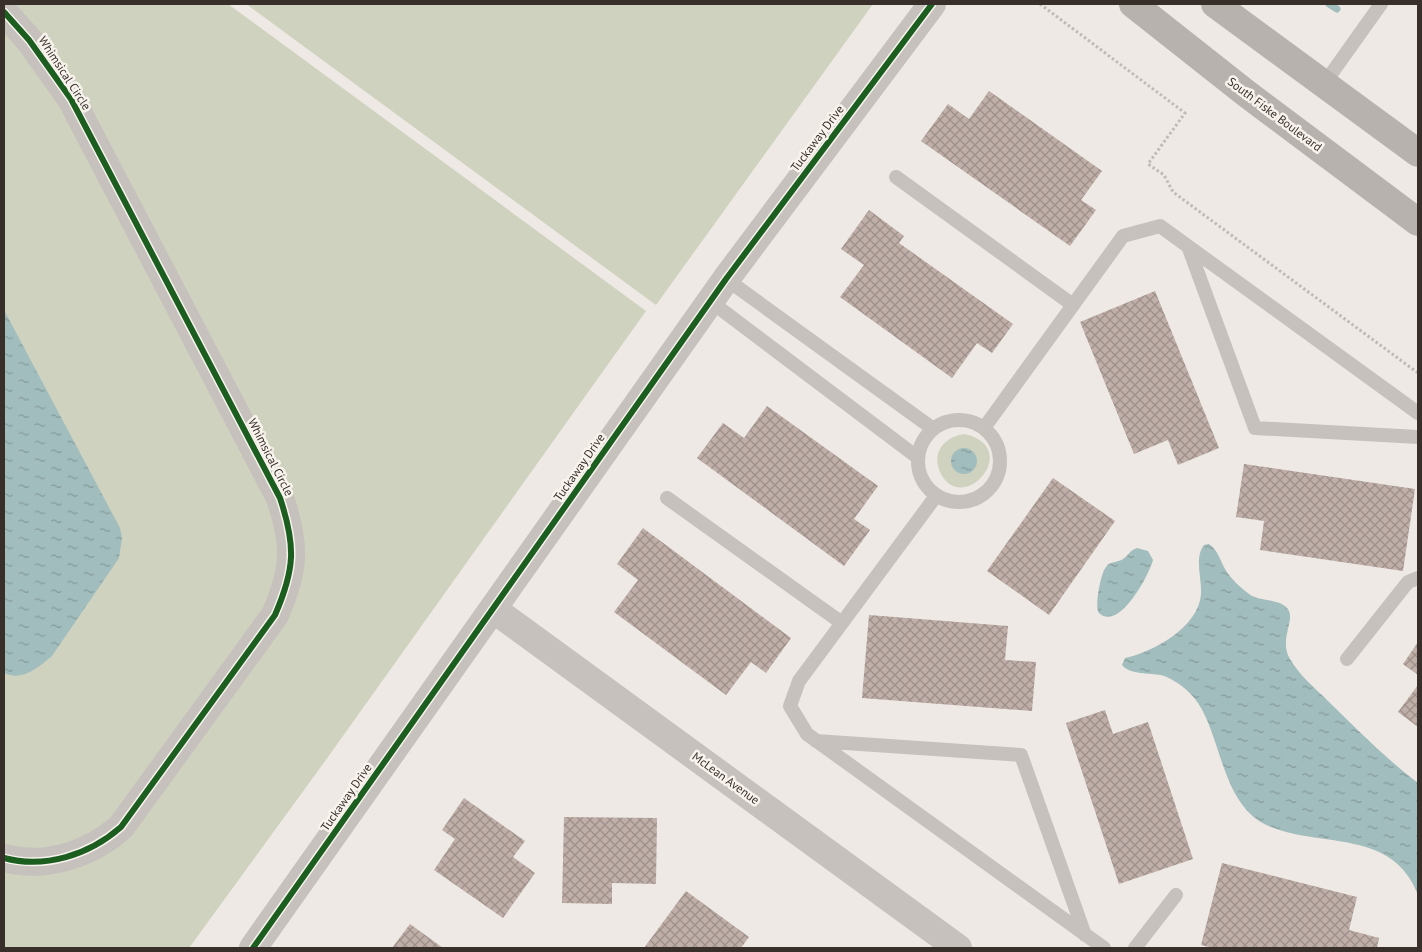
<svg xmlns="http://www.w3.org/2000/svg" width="1422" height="952" font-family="'PT Sans',sans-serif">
	<defs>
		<pattern id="water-ripples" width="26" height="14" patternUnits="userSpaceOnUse" patternTransform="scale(1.25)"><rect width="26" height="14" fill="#a2bdbd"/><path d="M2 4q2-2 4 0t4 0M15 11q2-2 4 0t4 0" fill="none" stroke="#859a9a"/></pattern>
		<pattern id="building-cross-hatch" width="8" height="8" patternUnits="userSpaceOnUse" patternTransform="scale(1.25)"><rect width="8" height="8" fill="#c0afa8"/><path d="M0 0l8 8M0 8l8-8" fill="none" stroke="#9d8f89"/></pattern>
	</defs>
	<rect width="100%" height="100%" fill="#eee9e4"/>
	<path fill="#cfd2bf" d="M4 4H228L646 311 328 757 189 948H4Z
		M246 4H873L656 305Z
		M965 434C1023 448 964 516 941 474 930 453 945 436 965 434Z"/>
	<path fill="url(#water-ripples)" d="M4 310 120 528 122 538 119 558 52 656C39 667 22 682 4 673Z
		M951 461a13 13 0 1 1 26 0a13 13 0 1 1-26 0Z
		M1209 544C1218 550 1220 560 1225 569 1231 579 1240 587 1249 594 1259 602 1283 598 1289 611 1294 622 1279 641 1290 659 1299 675 1315 688 1328 701 1357 729 1386 759 1418 783V895C1393 829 1324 848 1271 827 1222 808 1223 741 1198 703 1190 691 1175 679 1161 675 1150 673 1130 675 1122 665L1125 658C1153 652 1199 627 1201 594 1202 578 1194 558 1204 545Z
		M1137 548 1148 551 1153 560C1149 575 1119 632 1099 613 1094 608 1101 572 1106 567 1110 561 1117 563 1123 559 1129 555 1130 550 1137 548Z"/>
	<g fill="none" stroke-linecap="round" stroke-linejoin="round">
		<path stroke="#a2bdbd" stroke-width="7" d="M1329 4 1337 9"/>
	</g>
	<path fill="url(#building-cross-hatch)" d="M989 91 1102 171 1081 200 1096 210 1070 246 921 141 948 104 969 119Z
		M869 210 904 236 899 243 1013 324 992 353 977 343 952 378 840 297 864 265 841 249Z
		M1155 291 1219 448 1178 465 1168 440 1134 454 1080 322Z
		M767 406 878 486 854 519 870 530 844 566 697 458 723 423 744 438Z
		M1244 464 1415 489 1403 571 1260 550 1264 521 1236 517Z
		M1053 478 1115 521 1049 615 987 571Z
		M643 528 791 638 766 673 751 662 726 695 614 612 638 580 617 564Z
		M869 615 1008 626 1005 660 1036 662 1032 711 862 698Z
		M1418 642V675L1403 664Z
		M1418 685V727L1398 712Z
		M1105 710 1113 734 1148 722 1193 859 1119 884 1066 723Z
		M464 798 525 841 513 857 535 873 503 918 434 870 455 839 442 830Z
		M564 817 657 818 656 884 612 883V904L562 903Z
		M1222 863 1357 897 1349 930 1379 938 1377 948H1213L1201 945Z
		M686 891 749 937 741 948H644Z
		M410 924 443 948H392Z"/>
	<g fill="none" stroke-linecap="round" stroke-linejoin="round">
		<path stroke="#bfbab5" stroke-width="3" stroke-dasharray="2.5 2.5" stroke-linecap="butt" d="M1040 4 1185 113 1148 164 1164 175 1173 192 1418 373"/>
		<path stroke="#c6c1bd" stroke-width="14" d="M1324 84 1381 4
			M896 177 1073 305
			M1188 246 1255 428 1418 437
			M726 279 932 428
			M710 301 917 457
			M918 461a41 41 0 1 1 82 0a41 41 0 1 1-82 0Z
			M984 428 1123 236 1160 226 1418 413
			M936 496 799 681 790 706 807 734 1104 948
			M667 498 842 623
			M1347 659 1408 582 1418 578
			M816 741 1021 755 1085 935
			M1135 948 1176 895"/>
		<path stroke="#c6c1bd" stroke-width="28" d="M4 12 29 40 71 99 280 498C296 546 295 569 275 615L121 827C89 855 45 869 4 858
			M493 609 958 948
			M253 948 726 279 932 4"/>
		<path stroke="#b7b2ae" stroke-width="28" d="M1133 4 1247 94 1418 222
			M1215 4 1418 153"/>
		<g stroke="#f9f3ed" stroke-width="9">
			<path id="cycleway" d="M4 12 29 40 71 99 280 498C296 546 295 569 275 615L121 827C89 855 45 869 4 858
				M253 948 726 279 932 4"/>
		</g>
		<use href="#cycleway" stroke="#1b5e20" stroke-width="6"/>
	</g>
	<g text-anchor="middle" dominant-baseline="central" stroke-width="5" stroke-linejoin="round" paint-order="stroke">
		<g font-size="12" fill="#382f2b" stroke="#f9f3ed">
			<text transform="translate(65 73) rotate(57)">Whimsical Circle</text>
			<text transform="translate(1275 114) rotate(37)">South Fiske Boulevard</text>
			<text transform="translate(817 138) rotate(-53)">Tuckaway Drive</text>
			<text transform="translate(271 457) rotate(63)">Whimsical Circle</text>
			<text transform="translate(579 467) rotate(-55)">Tuckaway Drive</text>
			<text transform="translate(726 778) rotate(36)">McLean Avenue</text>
			<text transform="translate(346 797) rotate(-55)">Tuckaway Drive</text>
		</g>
	</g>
	<rect width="1422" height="952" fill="none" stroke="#382f2b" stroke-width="10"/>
</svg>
